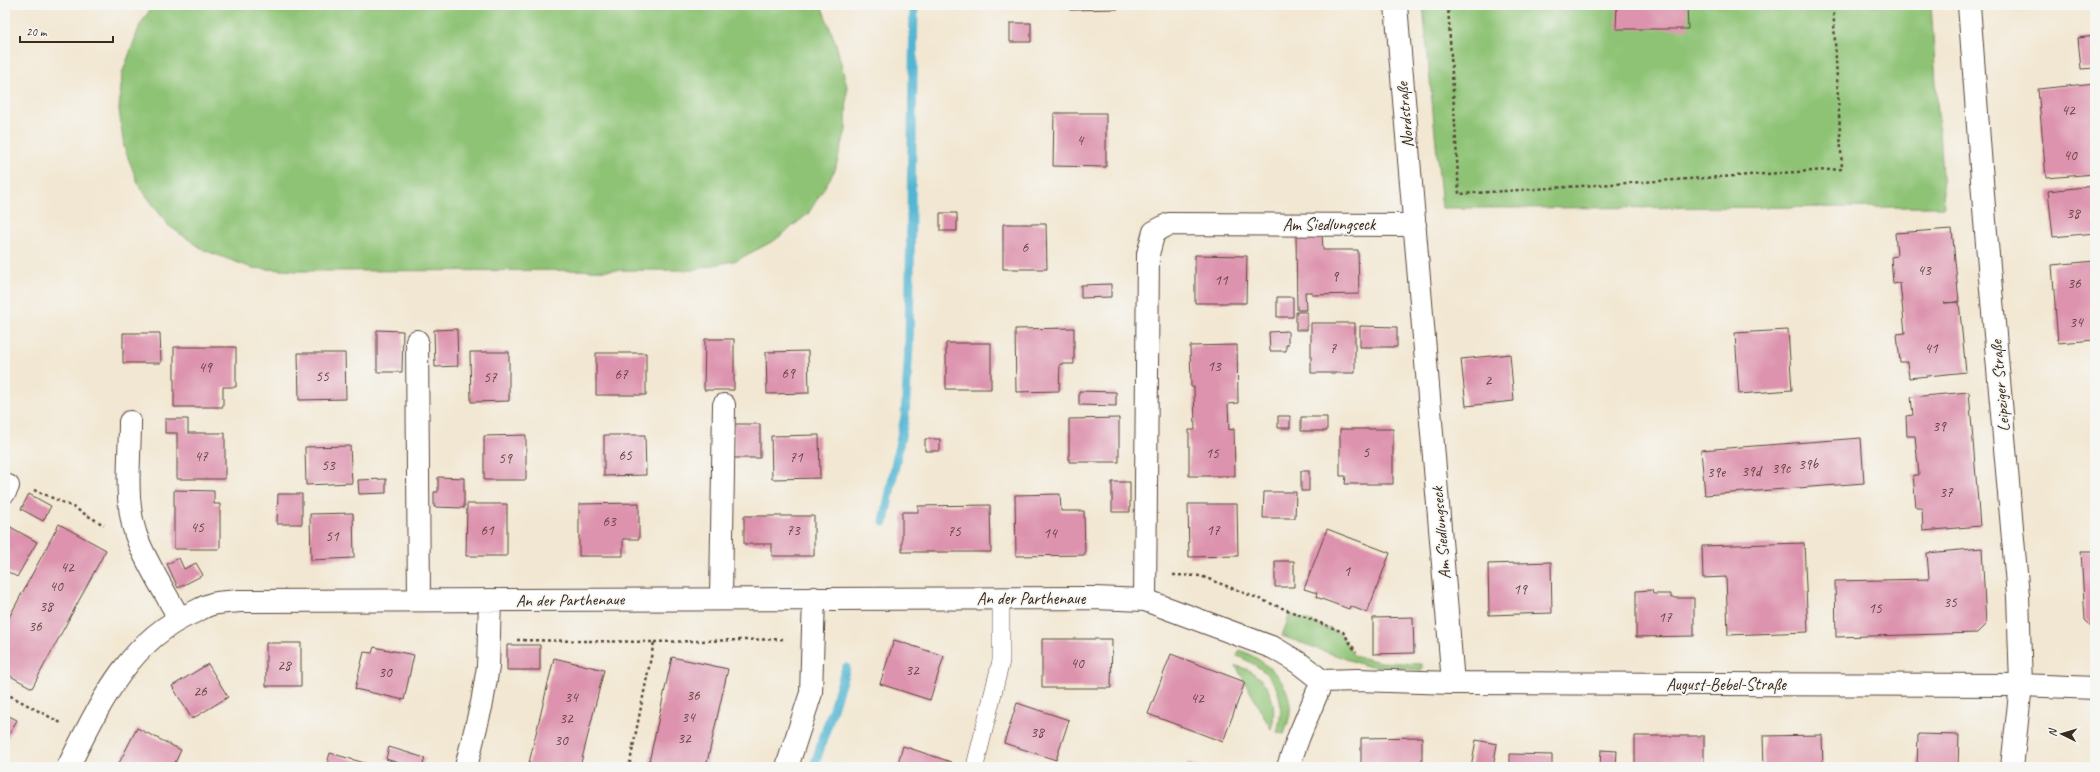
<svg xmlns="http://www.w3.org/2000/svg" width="2100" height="772" font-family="Caveat,sans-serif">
	<rect width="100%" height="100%" fill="#f6f6f2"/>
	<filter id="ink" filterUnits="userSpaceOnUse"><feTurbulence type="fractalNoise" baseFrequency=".025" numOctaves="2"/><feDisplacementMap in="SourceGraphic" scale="8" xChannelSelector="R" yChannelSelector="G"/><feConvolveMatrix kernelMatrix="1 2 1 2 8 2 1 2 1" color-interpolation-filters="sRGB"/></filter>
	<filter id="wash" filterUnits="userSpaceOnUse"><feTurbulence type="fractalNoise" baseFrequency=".012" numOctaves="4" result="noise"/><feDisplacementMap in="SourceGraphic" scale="16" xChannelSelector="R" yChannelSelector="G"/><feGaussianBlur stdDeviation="0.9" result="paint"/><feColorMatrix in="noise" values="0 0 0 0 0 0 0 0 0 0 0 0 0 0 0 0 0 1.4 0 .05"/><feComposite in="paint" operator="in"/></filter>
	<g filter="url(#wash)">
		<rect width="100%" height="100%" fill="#f2e7d2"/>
		<path fill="#8ec375" stroke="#64764a" d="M153 5H821L836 44 847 87 846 130 835 170 808 214 775 240 737 260 692 270 297 271 252 268 204 250 169 226 139 186 124 147 119 110 122 74 140 25Z
			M1423 5H1931L1944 207 1442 208Z
			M1290 614 1341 634 1354 656 1380 662 1422 664V670L1363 665 1282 636Z
			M1240 650C1265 660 1293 683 1290 713 1289 721 1286 728 1284 734L1277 732C1288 694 1274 671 1237 656Z
			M1236 666C1266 672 1280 702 1271 729Z"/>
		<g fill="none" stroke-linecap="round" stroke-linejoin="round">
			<path stroke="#53b5d2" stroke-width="9" d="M884 522 905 416 909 346 914 5
				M814 767 846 668"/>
		</g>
		<g id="blocks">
			<path fill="#dd93ad" d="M1070 5H1118V9L1070 10Z
				M1617 5H1687L1688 29H1616Z
				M1010 23H1031V42H1010Z
				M2095 36V68L2081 69 2078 38Z
				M2095 83V174L2046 178 2038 89Z
				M1054 113H1106V167L1053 166Z
				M2094 186 2095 233 2053 237 2048 191Z
				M940 213H957V231H940Z
				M1003 224H1046L1047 269H1003Z
				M1952 229 1959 302 1944 303 1959 302 1966 372 1909 378 1907 362H1900L1897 334 1905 333 1900 283 1893 284 1891 257 1897 256 1895 233Z
				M1296 234H1322L1323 250H1358L1359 294 1312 295V292H1305L1306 310H1297Z
				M1195 255 1247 256 1246 303H1195Z
				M2095 261V340L2058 343 2052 265Z
				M1111 284V297L1081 298V285Z
				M1277 297H1293V317H1277Z
				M1296 312H1307V330H1296Z
				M1311 323H1355V373H1311Z
				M1360 326 1397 327V347H1360Z
				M1074 328V364H1060L1059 391 1016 392 1015 329Z
				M457 329 458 366 435 367 434 330Z
				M377 330 403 331 402 372H377Z
				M1788 330 1792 390 1739 394 1735 333Z
				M1288 331V345H1286V351H1270L1269 332Z
				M123 333H160L161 363H123Z
				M705 339H734V390H704Z
				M946 343H991V389H946Z
				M1237 345 1238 403 1228 404 1229 430 1234 429 1235 476H1189V430H1195L1194 387H1191L1190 346Z
				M174 347H236V387H223V407H174Z
				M808 351 809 393 767 394 766 352Z
				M470 352H509V401L471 402Z
				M298 353H345L346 399 299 400Z
				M596 353H646V395H596Z
				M1510 354 1514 401 1466 406 1461 359Z
				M1079 391 1116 392V406L1079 405Z
				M1969 392 1980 526 1923 531 1922 508H1916L1913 475H1919L1915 436H1907L1906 416 1913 415 1911 397Z
				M1278 416H1290V428H1278Z
				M1301 417H1327V431H1301Z
				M1119 418V462H1069V419Z
				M165 419H188V433H225V479H177V433H165Z
				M734 424H760V458H734Z
				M1340 429H1393V484H1345L1346 476H1340Z
				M526 435V480H484V436Z
				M604 435H645L646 475 604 476Z
				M819 435 820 478 772 479 771 436Z
				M1861 438 1864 483 1705 495 1701 450Z
				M925 439H940V451H925Z
				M350 446 352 483 306 485 305 447Z
				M1301 471H1309V491H1301Z
				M438 477 464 478V508L434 507V492H438Z
				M386 479V493L359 494 358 480Z
				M1112 482H1130V512H1112Z
				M174 490 214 491V504H220V549H174Z
				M1264 492H1296L1295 518H1263Z
				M29 494 51 506 43 521 21 509Z
				M278 494H302V524H277Z
				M1060 494 1061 511H1084L1085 555 1016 556 1015 495Z
				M639 503V539H623V556H579V504Z
				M467 504H507V556H466Z
				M1188 504H1237L1238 556 1189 557Z
				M990 505 991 552H902V512H918V506Z
				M353 513 354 558 311 560 310 514Z
				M744 516H814V556H772V544H744Z
				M59 524 106 550 32 688 5 673V625Z
				M7 525 37 542 17 577 5 570V529Z
				M1327 529 1390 553 1367 613 1350 606 1349 609 1316 597 1317 593 1304 589Z
				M1804 543 1808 632 1728 635 1726 577 1703 578 1702 546Z
				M1982 548 1986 624 1977 633 1836 637 1835 581 1929 579 1927 553Z
				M2081 551H2095V630L2085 620Z
				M179 558 184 569 196 563 203 575 178 588 167 564Z
				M1275 561H1294V587H1275Z
				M1551 562 1552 613 1489 615 1488 564Z
				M1652 590 1653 594H1671V598H1694V636L1636 637V591Z
				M1413 617 1414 653 1373 654V618Z
				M1042 639H1112L1111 688H1042Z
				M894 640 944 656 930 700 880 684Z
				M266 643H301V686H266Z
				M507 645H540V670H507Z
				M374 647 414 655 404 700 355 689 364 652 372 653Z
				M1171 654 1245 682 1223 742 1148 714Z
				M672 657 728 669 706 767H648Z
				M554 658 604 670 580 767H528Z
				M208 664 228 697 192 719 172 686Z
				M1017 703 1069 720 1056 760 1004 743Z
				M5 714 17 720 5 742Z
				M137 728 181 750 173 767H117Z
				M1918 734 1959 735 1958 767H1917Z
				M1822 735 1823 767H1764L1763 736Z
				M1635 736H1704V767H1635Z
				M1422 737V767H1361V738Z
				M1476 740 1497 744 1493 767H1471Z
				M903 746 951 762 950 767H897Z
				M389 747 425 758 422 767H411L386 759Z
				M1601 750 1617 751 1616 767H1600Z
				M330 753 375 766 374 767H326Z
				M1510 754 1552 755V767H1510Z
				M1188 763 1200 767H1186Z"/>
		</g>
	</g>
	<g filter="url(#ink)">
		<use href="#blocks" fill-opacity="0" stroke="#564639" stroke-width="1"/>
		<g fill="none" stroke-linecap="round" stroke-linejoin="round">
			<g stroke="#564639" stroke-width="18">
				<path id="service" d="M976 762 1001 661V598"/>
			</g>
			<g stroke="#564639" stroke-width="24">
				<path id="minor" d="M1396 5 1453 683
					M417 341 419 599
					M130 422C130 461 123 506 139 543 150 569 166 594 179 618
					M5 492 8 486
					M721 598 724 405
					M1145 600 1148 254 1154 232 1169 224 1415 225
					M68 767C98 708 128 640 192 613 199 610 205 606 212 604 221 602 230 602 239 601L1094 598 1145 600 1274 648 1299 663 1322 681 1357 680 1453 683 2021 685 2095 688
					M466 767 482 703 488 667 490 600
					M787 767 811 693 814 598
					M1288 767 1299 736 1322 681"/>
			</g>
			<g stroke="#564639" stroke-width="24">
				<path id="tertiary" d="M1969 5 1985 221 2018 596 2021 685 2012 767"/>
			</g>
			<path stroke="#564639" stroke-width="2.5" stroke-dasharray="3 3" stroke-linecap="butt" d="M1448 5 1459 194 1842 169 1833 5
				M34 490 71 506 104 525
				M1173 575 1201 576 1343 632 1356 652
				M517 640 654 642 629 767
				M654 642 786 639
				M5 693 61 723"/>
			<use href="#service" stroke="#fff" stroke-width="17"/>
			<use href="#minor" stroke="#fff" stroke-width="22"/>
			<use href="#tertiary" stroke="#fff" stroke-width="22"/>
		</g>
	</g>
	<g text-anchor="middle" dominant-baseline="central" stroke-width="3.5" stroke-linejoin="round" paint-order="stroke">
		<g font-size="15" fill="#644442">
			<text x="2068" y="110">42</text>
			<text x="1080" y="140">4</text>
			<text x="2070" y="155">40</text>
			<text x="2073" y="213">38</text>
			<text x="1025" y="247">6</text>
			<text x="1924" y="270">43</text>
			<text x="1335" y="276">9</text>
			<text x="1221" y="280">11</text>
			<text x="2074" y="283">36</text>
			<text x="2076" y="322">34</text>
			<text x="1333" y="348">7</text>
			<text x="1931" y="348">41</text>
			<text x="1214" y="366">13</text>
			<text x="205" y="367">49</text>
			<text x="788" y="373">69</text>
			<text x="621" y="374">67</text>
			<text x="322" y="376">55</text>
			<text x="490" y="377">57</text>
			<text x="1488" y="380">2</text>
			<text x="1939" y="426">39</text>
			<text x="1366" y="452">5</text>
			<text x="1212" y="453">15</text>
			<text x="625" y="455">65</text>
			<text x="201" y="456">47</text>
			<text x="796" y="457">71</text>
			<text x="505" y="458">59</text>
			<text x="1808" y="464">39b</text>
			<text x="328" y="465">53</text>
			<text x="1781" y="468">39c</text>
			<text x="1751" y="471">39d</text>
			<text x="1716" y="472">39e</text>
			<text x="1946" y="492">37</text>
			<text x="609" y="521">63</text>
			<text x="197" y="527">45</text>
			<text x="487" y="530">61</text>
			<text x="793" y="530">73</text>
			<text x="1213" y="530">17</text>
			<text x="954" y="531">75</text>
			<text x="1050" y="533">14</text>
			<text x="332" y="536">51</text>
			<text x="67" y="567">42</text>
			<text x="1347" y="571">1</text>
			<text x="56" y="586">40</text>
			<text x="1520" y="589">19</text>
			<text x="1950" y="602">35</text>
			<text x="46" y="606">38</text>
			<text x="1875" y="608">15</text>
			<text x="1665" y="617">17</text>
			<text x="35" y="626">36</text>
			<text x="1077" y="663">40</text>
			<text x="284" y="665">28</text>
			<text x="912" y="670">32</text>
			<text x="385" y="672">30</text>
			<text x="200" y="691">26</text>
			<text x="693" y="695">36</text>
			<text x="571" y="697">34</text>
			<text x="1197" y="698">42</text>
			<text x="688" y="717">34</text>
			<text x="566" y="718">32</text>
			<text x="1037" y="732">38</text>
			<text x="684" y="738">32</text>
			<text x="561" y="740">30</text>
		</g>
		<g font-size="17" fill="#3b2a1e" stroke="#f6f6f2">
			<text transform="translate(1405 115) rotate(-95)">Nordstraße</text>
			<text x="1329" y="224">Am Siedlungseck</text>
			<text transform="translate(2000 386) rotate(-95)">Leipziger Straße</text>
			<text transform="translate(1441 533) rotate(-95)">Am Siedlungseck</text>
			<text x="1031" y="598">An der Parthenaue</text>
			<text transform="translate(570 600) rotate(-1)">An der Parthenaue</text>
			<text x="1726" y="684">August-Bebel-Straße</text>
		</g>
	</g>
	<rect width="2100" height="772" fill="none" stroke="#f6f6f2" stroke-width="20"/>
	<g transform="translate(2062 734) rotate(275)" stroke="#f6f6f2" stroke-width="3" paint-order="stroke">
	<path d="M0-3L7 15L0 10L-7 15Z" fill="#3b2a1e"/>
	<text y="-6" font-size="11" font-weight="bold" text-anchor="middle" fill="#3b2a1e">N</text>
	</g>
	<path d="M20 36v6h93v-6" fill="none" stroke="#3b2a1e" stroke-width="2"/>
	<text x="26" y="36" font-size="12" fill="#3b2a1e" stroke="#f6f6f2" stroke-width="3" paint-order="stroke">20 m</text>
</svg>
